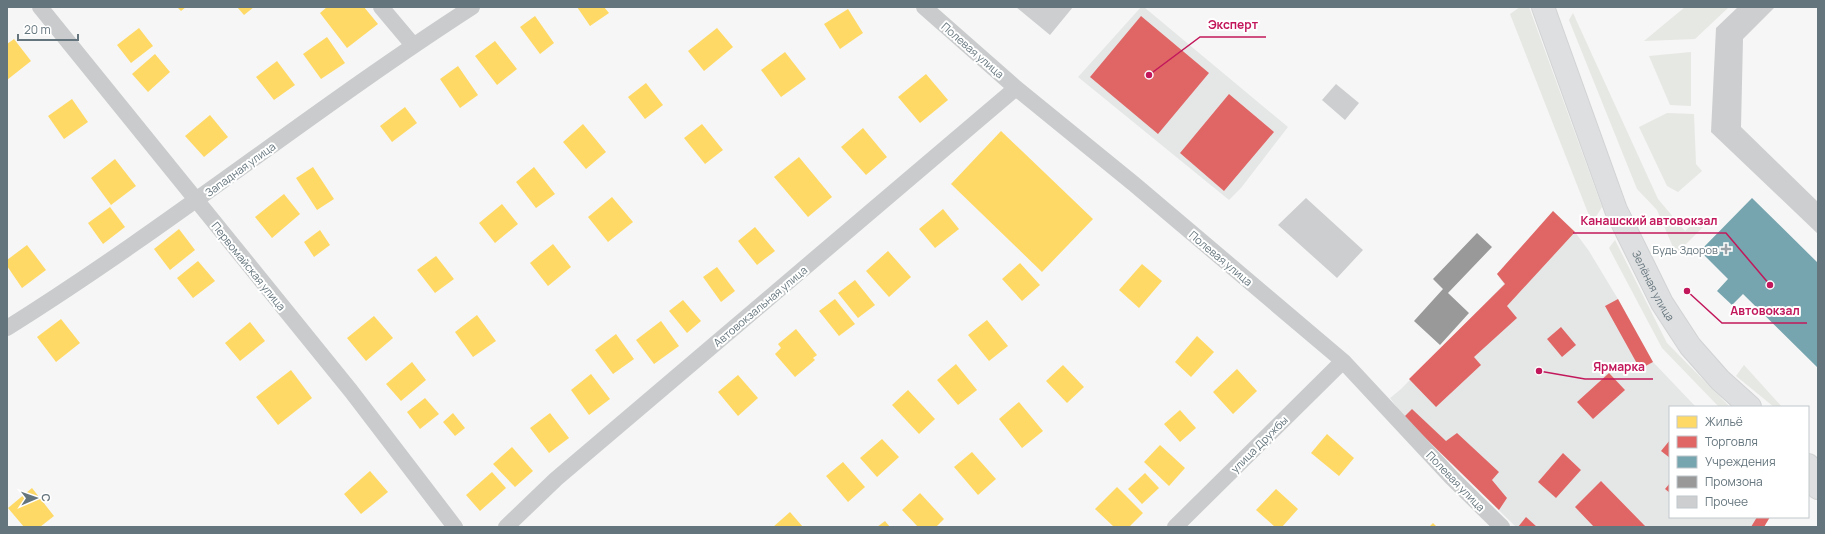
<svg xmlns="http://www.w3.org/2000/svg" width="1825" height="534" font-family="Manrope,sans-serif">
	<rect width="100%" height="100%" fill="#f6f6f6"/>
	<path fill="#e5e7e6" d="M1141 7H1144L1288 127 1241 188 1229 200 1078 77Z
		M1553 211 1575 232 1589 251 1618 299 1653 362 1696 407H1670V517H1770L1764 527H1516L1404 417 1390 398 1401 389 1504 284 1497 274Z"/>
	<path fill="#e6e8e3" d="M1520 7H1529L1602 207 1592 223 1510 14Z
		M1685 7H1729L1695 39 1644 41Z
		M1573 13 1658 199 1685 231 1697 220 1703 227 1676 254 1657 210 1637 189 1569 20Z
		M1691 52V106L1670 105 1649 56Z
		M1667 113 1694 114 1696 164 1702 171 1678 192 1667 186 1639 127Z
		M1615 240 1667 343 1730 407H1719L1662 348 1609 248Z
		M1744 365 1782 407H1774L1736 376Z"/>
	<path fill="#ffd966" d="M177 7H186L181 11Z
		M237 7H254L244 15Z
		M327 7H364L378 24 347 48 320 13Z
		M577 7H604L609 13 590 26Z
		M848 9 863 33 840 49 824 24Z
		M535 16 554 43 540 54 520 27Z
		M139 28 153 46 131 63 117 45Z
		M717 28 733 47 704 71 688 51Z
		M327 37 345 63 321 79 303 54Z
		M14 39 31 61 7 80V44Z
		M495 41 517 69 497 85 475 56Z
		M785 52 806 79 781 97 761 70Z
		M155 54 170 72 148 92 132 74Z
		M277 61 295 85 274 100 256 77Z
		M458 66 478 95 460 108 440 79Z
		M926 74 948 100 920 123 898 97Z
		M646 83 663 105 645 119 628 97Z
		M72 99 88 122 64 139 48 116Z
		M405 107 417 123 392 142 380 126Z
		M210 115 228 137 204 157 185 136Z
		M583 124 606 152 586 169 563 142Z
		M702 124 723 150 705 164 684 138Z
		M863 128 887 157 866 175 841 147Z
		M1001 131 1093 219 1042 272 951 184Z
		M799 157 832 197 808 217 774 177Z
		M115 159 136 186 111 205 91 178Z
		M313 167 334 199 317 210 296 178Z
		M534 167 555 194 536 208 516 182Z
		M284 194 300 214 272 238 255 217Z
		M612 197 633 222 608 242 588 217Z
		M502 204 518 224 495 243 479 223Z
		M110 207 125 227 103 244 88 223Z
		M943 209 959 229 935 248 919 229Z
		M755 227 775 251 757 265 738 241Z
		M179 229 195 250 170 270 154 249Z
		M320 230 330 245 314 257 304 242Z
		M553 244 571 267 548 286 530 263Z
		M27 245 46 270 22 288 7 266V260Z
		M888 251 911 277 889 297 866 271Z
		M436 256 454 279 435 293 417 270Z
		M198 261 215 281 193 298 177 278Z
		M1020 263 1040 285 1022 301 1002 279Z
		M1142 264 1162 281 1139 308 1119 290Z
		M717 267 735 291 721 302 703 277Z
		M855 280 875 305 858 318 838 293Z
		M835 299 855 324 839 336 819 311Z
		M683 300 701 321 687 333 669 311Z
		M477 315 496 341 473 357 455 332Z
		M374 316 393 338 366 361 347 338Z
		M61 319 80 343 56 362 37 337Z
		M987 320 1008 346 989 361 968 335Z
		M661 321 679 346 654 364 636 340Z
		M250 322 265 341 240 361 225 343Z
		M796 329 817 355 813 358 815 360 795 377 775 354 781 348 778 344Z
		M616 334 634 359 613 374 595 350Z
		M1197 336 1214 352 1191 377 1175 362Z
		M412 362 426 380 401 401 386 384Z
		M956 364 977 390 958 405 937 380Z
		M1063 365 1084 387 1067 403 1046 381Z
		M1237 369 1257 391 1233 414 1213 392Z
		M291 370 312 398 278 425 256 397Z
		M591 374 610 399 589 415 571 390Z
		M738 375 758 398 738 416 718 392Z
		M908 390 935 419 919 434 892 405Z
		M425 398 439 414 420 429 407 412Z
		M1019 402 1043 431 1022 448 999 419Z
		M1180 410 1196 428 1180 442 1164 424Z
		M453 413 465 428 455 436 443 422Z
		M550 413 569 438 549 453 530 428Z
		M1327 434 1354 458 1339 476 1311 453Z
		M882 439 899 457 877 477 860 458Z
		M1160 445 1185 468 1169 486 1144 462Z
		M512 447 533 471 515 487 493 464Z
		M972 452 996 479 978 495 954 467Z
		M843 462 865 487 848 502 826 476Z
		M370 471 388 492 361 514 344 494Z
		M492 472 506 488 480 511 466 495Z
		M1145 473 1159 488 1142 504 1128 489Z
		M1117 487 1143 513 1129 527H1114L1095 509Z
		M32 488 54 516 40 527H24L8 508Z
		M1276 489 1298 509 1282 527H1275L1256 510Z
		M920 493 944 519 936 527H918L902 510Z
		M790 512 803 527H773Z
		M885 521 890 527H877Z
		M1433 523 1437 527H1429Z"/>
	<path fill="#e06666" d="M1141 16 1209 73 1158 134 1090 77Z
		M1229 94 1274 132 1224 191 1180 153Z
		M1553 211 1575 232 1507 306 1517 318 1474 357 1481 365 1436 407 1409 379 1505 284 1497 274Z
		M1618 299 1653 362 1640 369 1605 306Z
		M1561 327 1576 345 1562 357 1547 339Z
		M1609 373 1625 390 1593 419 1577 402Z
		M1412 409 1446 441 1457 433 1499 472 1492 480 1507 498 1499 510 1404 417Z
		M1670 440V458L1661 451Z
		M1563 453 1581 470 1556 498 1538 482Z
		M1601 481 1646 527H1594L1575 507Z
		M1670 483V493L1665 489Z
		M1526 517 1537 527H1518Z
		M1757 517H1770L1764 527H1751Z"/>
	<path fill="#76a5af" d="M1752 198 1818 263V368L1743 294 1732 305 1717 291 1728 279 1700 251Z"/>
	<path fill="#999" d="M1477 233 1492 247 1448 293 1469 313 1440 345 1414 321 1443 289 1433 279Z"/>
	<path fill="#cdcecf" d="M1016 7H1073L1050 35Z
		M1738 7H1775L1743 39 1741 127 1818 202V234L1711 132 1716 28Z
		M1336 84 1359 103 1345 120 1322 100Z
		M1306 198 1363 250 1337 278 1278 225Z"/>
	<g fill="none" stroke-linecap="round" stroke-linejoin="round">
		<g stroke="#d2d3d4" stroke-width="24">
			<g id="secondary">
				<path id="s1" d="M1543 7 1616 210 1662 303 1690 346 1720 380 1750 407"/>
				<path d="M1808 465 1818 488"/>
			</g>
		</g>
		<path stroke="#c9cbcc" stroke-width="16" d="M40 7 351 391 455 527
			M381 7 413 45
			M924 7 1016 88 1134 184 1343 361 1451 477 1502 527
			M7 328C167 228 314 109 472 7
			M506 527 556 479 1016 88
			M1175 527 1343 361"/>
		<use href="#secondary" stroke="#dedfe0" stroke-width="22"/>
	</g>
	<path fill="#98a2a7" stroke="#fff" stroke-width="1.5" d="M1724 243h4v4h4v4h-4v4h-4v-4h-4v-4h4z"/>
	<g text-anchor="middle" dominant-baseline="central" stroke-width="4" stroke-linejoin="round" paint-order="stroke">
		<g font-size="11" fill="#65757d" stroke="#fff">
			<text transform="translate(973 50) rotate(41)">Полевая улица</text>
			<text transform="translate(240 169) rotate(-36)">Западная улица</text>
			<text transform="translate(1221 258) rotate(40)">Полевая улица</text>
			<text transform="translate(249 266) rotate(51)">Первомайская улица</text>
			<text stroke="none"><textPath href="#s1" startOffset="300">Зелёная улица</textPath></text>
			<text transform="translate(760 306) rotate(-40)">Автовокзальная улица</text>
			<text transform="translate(1259 444) rotate(-45)">улица Дружбы</text>
			<text transform="translate(1456 481) rotate(46)">Полевая улица</text>
		</g>
		<g font-size="11" fill="#65757d" stroke="#fff" text-anchor="end">
			<text x="1718" y="249">Будь Здоров</text>
		</g>
	</g>
	<path fill="none" stroke="#c2185b" stroke-width="1.5" d="M1149 75L1200 37H1266M1770 285L1726 233H1573M1687 291L1722 323H1807M1539 371L1585 379H1653"/>
	<g fill="#c2185b" stroke="#fff" stroke-width="1.5">
		<circle cx="1149" cy="75" r="4"/>
		<circle cx="1770" cy="285" r="4"/>
		<circle cx="1687" cy="291" r="4"/>
		<circle cx="1539" cy="371" r="4"/>
	</g>
	<g font-size="12" text-anchor="middle" font-weight="bold" fill="#c2185b" stroke="#fff" stroke-width="4" stroke-linejoin="round" paint-order="stroke">
		<text x="1233" y="29">Эксперт</text>
		<text x="1649" y="225">Канашский автовокзал</text>
		<text x="1765" y="315">Автовокзал</text>
		<text x="1619" y="371">Ярмарка</text>
	</g>
	<rect width="1825" height="534" fill="none" stroke="#65757d" stroke-width="16"/>
	<rect x="1669" y="406" width="140" height="112" fill="#ffffff" stroke="#c1c8cb"/>
	<rect x="1677" y="416" width="20" height="12" fill="#ffd966" stroke="#c1c8cb"/>
	<text x="1705" y="426" font-size="12" fill="#65757d">Жильё</text>
	<rect x="1677" y="436" width="20" height="12" fill="#e06666" stroke="#c1c8cb"/>
	<text x="1705" y="446" font-size="12" fill="#65757d">Торговля</text>
	<rect x="1677" y="456" width="20" height="12" fill="#76a5af" stroke="#c1c8cb"/>
	<text x="1705" y="466" font-size="12" fill="#65757d">Учреждения</text>
	<rect x="1677" y="476" width="20" height="12" fill="#999999" stroke="#c1c8cb"/>
	<text x="1705" y="486" font-size="12" fill="#65757d">Промзона</text>
	<rect x="1677" y="496" width="20" height="12" fill="#cdcecf" stroke="#c1c8cb"/>
	<text x="1705" y="506" font-size="12" fill="#65757d">Прочее</text>
	<g transform="translate(36 498) rotate(88)" stroke="#ffffff" stroke-width="3" paint-order="stroke">
	<path d="M0-3L7 15L0 10L-7 15Z" fill="#65757d"/>
	<text y="-6" font-size="11" font-weight="bold" text-anchor="middle" fill="#65757d">С</text>
	</g>
	<path d="M18 34v6h60v-6" fill="none" stroke="#65757d" stroke-width="2"/>
	<text x="24" y="34" font-size="12" fill="#65757d" stroke="#ffffff" stroke-width="3" paint-order="stroke">20 m</text>
</svg>
